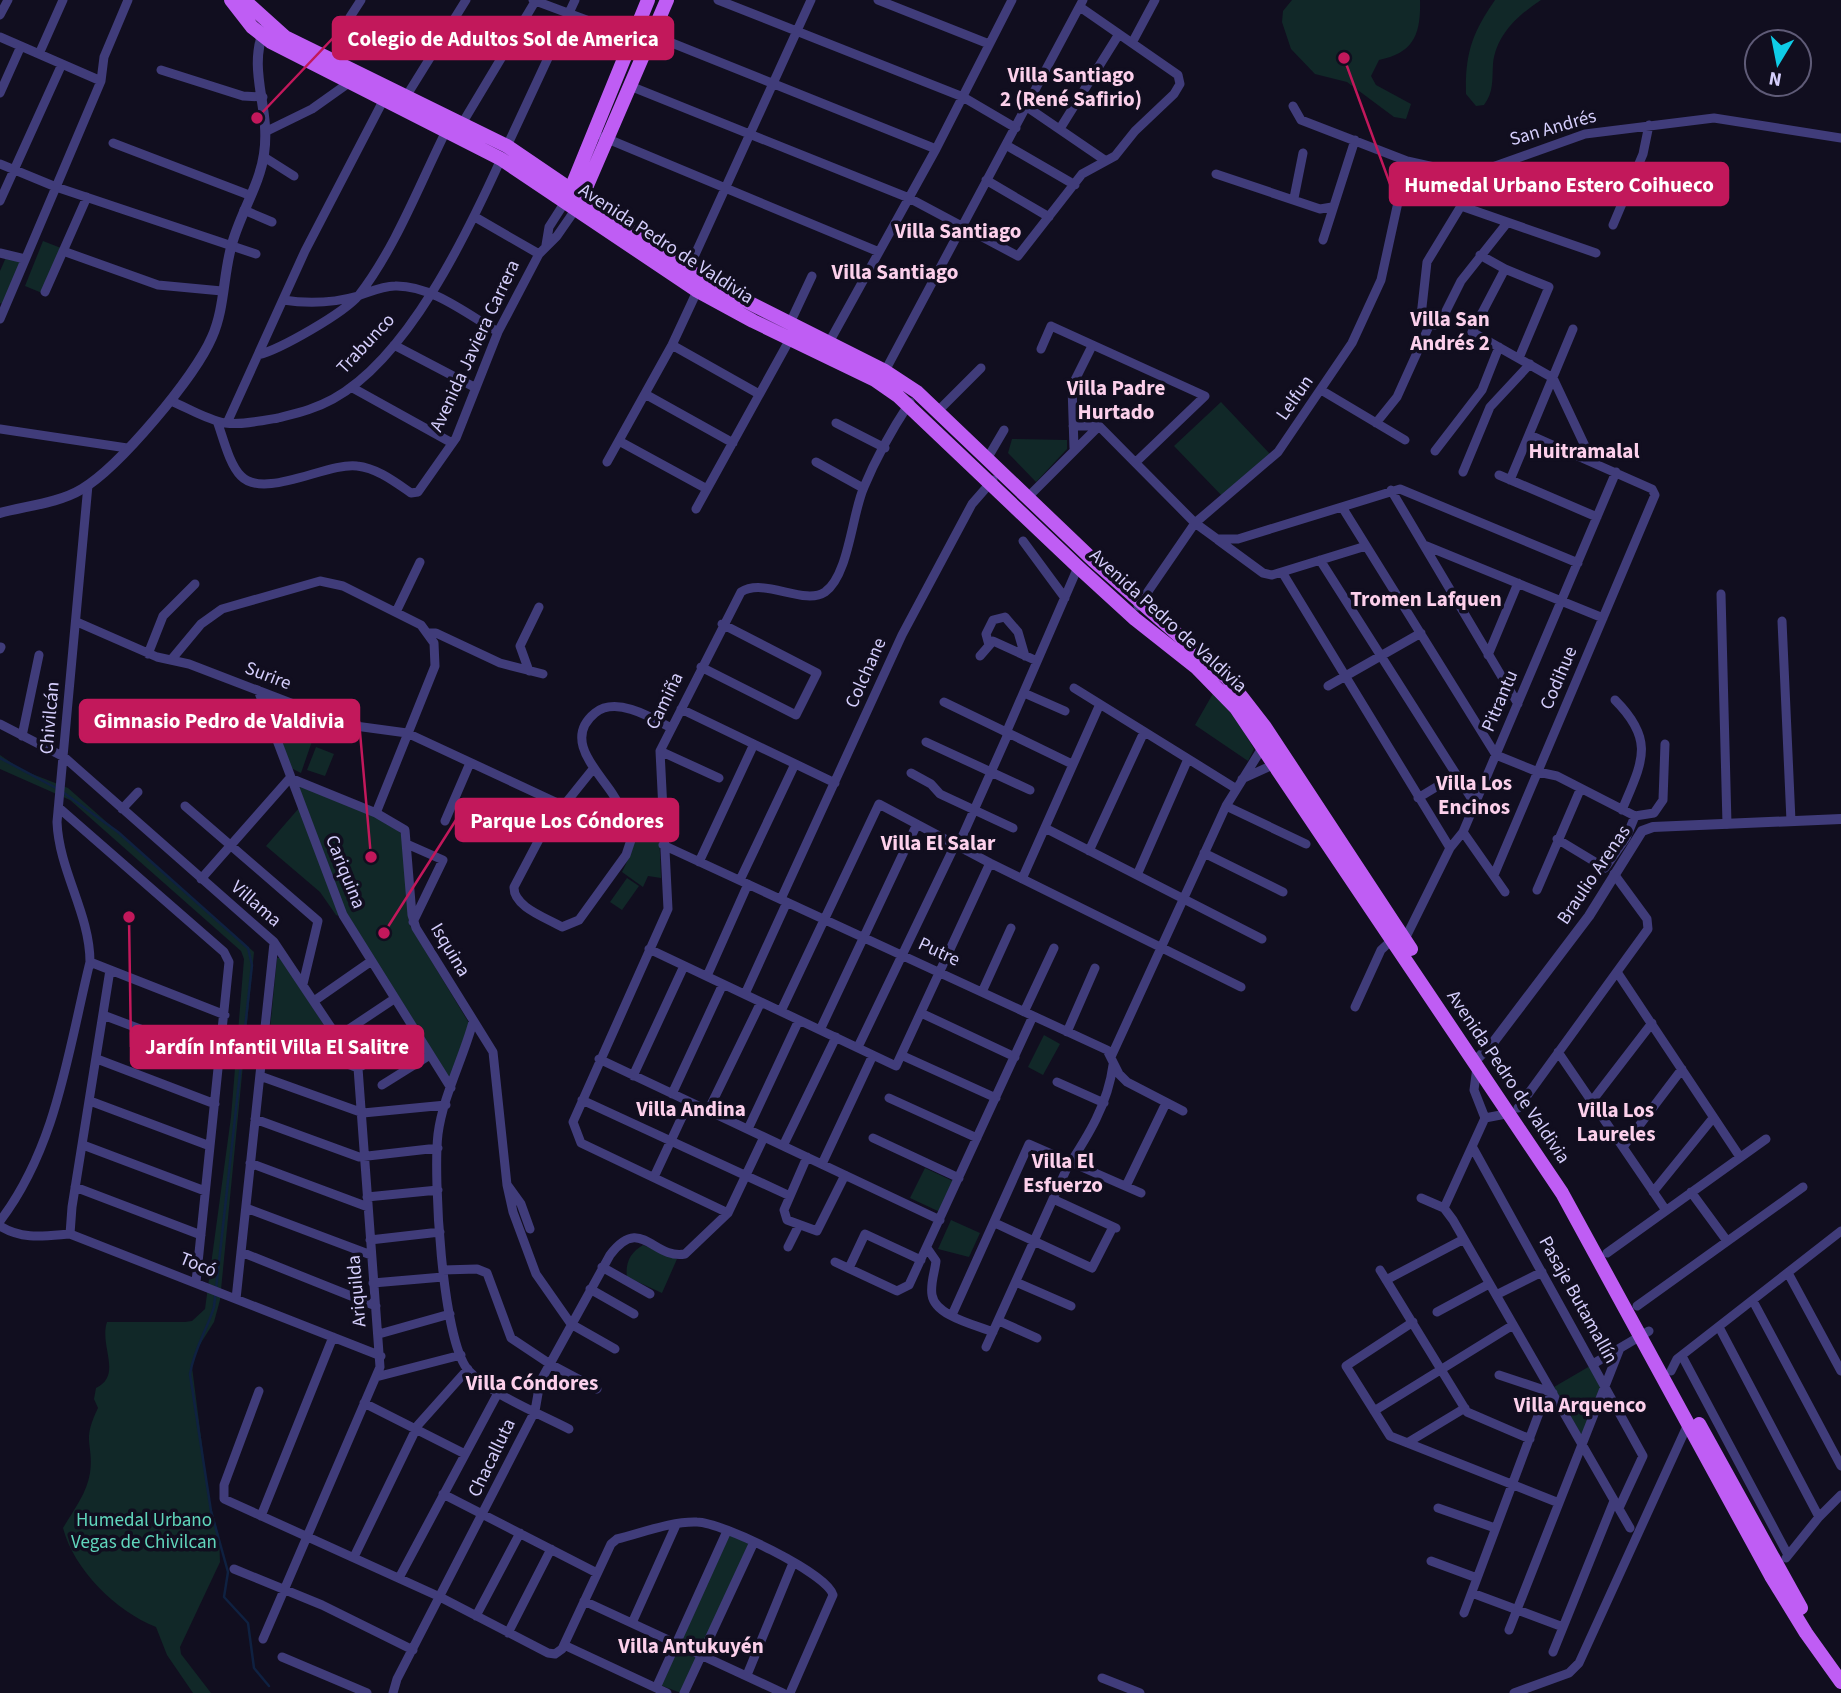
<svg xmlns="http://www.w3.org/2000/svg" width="1841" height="1693" font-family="'Source Sans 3',sans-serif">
	<rect width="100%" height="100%" fill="#110e1f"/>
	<path fill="#112828" d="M1292 0H1420C1421 34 1414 53 1379 60L1371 76 1376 85 1411 104 1406 119 1394 117 1347 82 1315 74 1291 49 1282 22 1283 11Z
		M1495 0H1541C1518 15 1496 35 1493 64 1492 79 1494 92 1484 105L1476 106 1466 94C1465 54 1472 33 1495 0Z
		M43 241 61 248 42 293 25 286Z
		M7 255 25 259 6 305 0 303V271Z
		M1221 402 1270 454 1224 498 1174 446Z
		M1012 439 1067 440V449L1036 482 1008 453Z
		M1215 690 1234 714 1254 749 1248 761 1195 725Z
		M274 705 318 724 301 773 291 768 270 708Z
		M316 747 334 754 325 776 307 770Z
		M0 755 22 770 68 788 254 952 220 1300 214 1322 199 1346 192 1367 209 1500 219 1536 220 1562 180 1647 181 1654 211 1693H193L167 1655 156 1627C116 1611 74 1570 63 1528 73 1511 87 1493 90 1473 94 1442 81 1443 98 1408L94 1399 96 1388C123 1375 99 1346 107 1322H185L192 1321 205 1309 231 1117 244 959 241 951 70 800 0 769Z
		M296 784C321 795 393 816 404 838L409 924 469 1023 451 1082 350 920 336 915 320 892 266 846 299 808Z
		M658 807 661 878 648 876 643 887 622 872C637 842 636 839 624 808Z
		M627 878 639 886 622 910 610 902Z
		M277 958H281L345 1058 270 1029Z
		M1044 1035 1060 1044 1043 1075 1028 1067Z
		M925 1168 955 1182 940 1212 910 1198Z
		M951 1220 980 1233 969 1257 938 1249Z
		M643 1245 677 1259 662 1293 627 1277C625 1262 631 1252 643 1245Z
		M1590 1366 1601 1386 1582 1436 1554 1387Z
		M729 1534 749 1544 701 1651 681 1642Z
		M678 1647 698 1656 681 1693 660 1685Z"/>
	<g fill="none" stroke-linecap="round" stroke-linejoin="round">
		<path stroke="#0f2141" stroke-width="2.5" d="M0 758 58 789
			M64 793 118 832 248 948 252 965 214 1307C207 1330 194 1349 190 1374L211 1511 228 1572 224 1597 248 1623 254 1668 269 1686"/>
		<path stroke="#403c7a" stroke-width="9" d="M533 0 632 37 652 35 936 149
			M718 0 963 97 1016 128
			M878 0 989 44
			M0 15 8 0
			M350 17 361 0
			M0 37 101 81
			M1132 43 1155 0
			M39 54 63 0
			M161 70 243 96 263 97
			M630 86 909 198 1018 256 1082 174 1115 156 1135 131 1174 94 1180 84 1178 75 1080 7
			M0 93 21 46
			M407 95 466 0
			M1293 106 1301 120 1407 161 1470 175 1585 134 1714 118 1841 138
			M1027 107 1106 161
			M463 122 536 0
			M1061 127 1119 34
			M267 131 312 109 350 82
			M603 137 879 252
			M113 143 249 195
			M1006 145 1075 185
			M507 146 575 0
			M264 157 294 176
			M0 164 56 187 256 254
			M1216 174 1320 209 1332 207
			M1470 175 1461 206 1596 253
			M986 180 1049 217
			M1294 198 1303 153
			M0 201 62 64
			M244 210 272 222
			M475 217 539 254
			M1613 225 1643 154 1649 125
			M1323 240 1355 140
			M546 245 549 227 565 202
			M63 251 158 285 222 291
			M0 253 25 259
			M1480 255 1505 269 1472 332 1553 378 1592 461
			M1505 269 1549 287 1519 358
			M688 270 811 0
			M45 292 87 197
			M283 300C308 304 333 303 358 296 370 292 382 286 395 286 431 285 467 314 498 332
			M0 319 101 81 104 57 128 0
			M1430 324 1421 316 1427 262 1461 206
			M789 325 812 276
			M394 345 476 388
			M672 345 759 394
			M827 346 936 149 1012 0
			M1041 349 1051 326 1205 396 1136 462
			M258 355C281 349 344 313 359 295 396 247 420 183 447 129
			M885 371 1083 0
			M351 387 452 443
			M1321 390 1405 440
			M645 394 733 443
			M171 401C188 408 207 420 225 423 242 425 261 421 278 418 297 413 315 409 333 399 408 358 467 234 501 159
			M937 412 981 368
			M217 421C223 437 229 464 241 476 264 500 328 462 357 466 377 468 395 482 411 493L418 492 456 438 498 332 539 254 557 236 575 210
			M227 423 305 251 384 99
			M836 423 885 448
			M1376 423 1397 397 1430 324 1435 325 1441 321 1461 281 1507 223
			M1073 426H1099
			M1099 426 1195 523 1217 539H1238L1400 489 1578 563
			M0 429 127 448
			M619 441 707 489
			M1074 448 1072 386 1092 346
			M1435 451 1482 390 1499 347
			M987 459 1004 430
			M607 462 672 345 699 287
			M816 462 863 488
			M1463 472 1490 407 1530 364
			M1499 475 1597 517
			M1510 480 1573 329
			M1391 490 1518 704
			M1027 498 1099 426
			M1342 507 1496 755 1538 772 1557 776 1635 816 1654 813 1663 800 1665 744
			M696 509 790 339
			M1218 540 1263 573 1272 575 1366 546
			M1023 541 1065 598
			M1424 545 1603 618
			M1320 560 1475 804
			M1282 572 1450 848
			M1721 594 1727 824
			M1138 606 1195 523 1278 452 1352 343 1381 280 1407 161
			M396 612 420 562
			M1782 621 1791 821
			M77 622 157 657 189 664 348 725 407 733 564 806
			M429 633H436L500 663 543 674
			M989 645 986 634 993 620 1005 617 1018 632 1025 656
			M0 649 1 647
			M148 654 163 616 195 584
			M1488 655 1518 583
			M980 656 993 641 1037 661
			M171 660 201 624 222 609 320 581 343 586 421 625 434 643 435 666 376 813
			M701 667 796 715 817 673 722 624
			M529 671 520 646 539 607
			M1328 686 1421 633
			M1074 688 1235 788
			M258 690 343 915 451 1088
			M1024 693 1065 711
			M1615 700C1656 741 1642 762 1622 810
			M944 702 1072 764
			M681 709 835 783
			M0 724 64 757 274 942 358 1068 380 1367 263 1639
			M1006 733 1078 567
			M22 736 39 655
			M926 742 1030 790
			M660 751 719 778
			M593 769 544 830 514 887C513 907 547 918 562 927L579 920 626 855 632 837C629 822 620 805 612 793 597 770 563 739 595 713 616 696 651 717 671 728
			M911 773 931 784 940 794 1013 828
			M290 778 376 813 405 830 412 915 416 928 493 1052 507 1185 513 1212 536 1274 571 1324 615 1349
			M1242 779 1277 763
			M1418 798 1456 775
			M185 806 318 921 303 984
			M1226 806 1306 844
			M59 808 224 952 229 962 196 1282
			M122 809 138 792
			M445 821 470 763
			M1045 828 1262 939
			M1463 832 1505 892
			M1557 839 1605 868 1626 838 1635 816
			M409 845 443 860 413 922
			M663 845 1107 1050 1119 1074 1127 1082 1183 1111
			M958 846 1008 734
			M1089 851 1144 732
			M1204 853 1283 892
			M699 862 754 744
			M1137 875 1188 759
			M1494 875 1655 495 1652 489 1530 435
			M201 879 290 778
			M1022 879 1100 704
			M740 880 795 764
			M1537 890 1580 790
			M781 899 902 635 972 504 993 480
			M1405 939 1450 848 1463 832 1616 472
			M649 949 896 1066 990 863
			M90 962 225 1015
			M1617 972 1740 1157
			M707 976 748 884
			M982 992 1011 928
			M745 994 787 902
			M314 1001 370 962
			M1355 1007 1381 950 1393 939
			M781 1011 879 804 990 863 1241 987
			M1024 1012 1054 948
			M921 1013 1015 1057
			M103 1015 220 1059
			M473 1022C463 1059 443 1096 438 1134 433 1176 442 1339 468 1370 490 1394 540 1414 569 1429
			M820 1030 917 824
			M264 1032 358 1068 416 1034
			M1067 1032 1095 968
			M337 1037 394 999
			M858 1047 955 845
			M1558 1052 1665 1209
			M901 1055 996 1098
			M1111 1057 1226 806 1264 745
			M97 1059 215 1104
			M599 1059 940 1220
			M1477 1067 1474 1090 1485 1118
			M260 1076 363 1113 446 1105
			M633 1076 684 966
			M1057 1082 1104 1103
			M382 1085 430 1055
			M672 1094 723 984
			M889 1098 977 1138
			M582 1100 790 1196
			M90 1101 210 1146
			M1592 1101 1652 1023
			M1518 1108 1648 929 1647 919 1614 874
			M708 1111 761 1002
			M1485 1118 1511 1113
			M255 1119 359 1157 438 1148
			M748 1129 799 1020
			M873 1138 959 1178
			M83 1145 205 1191
			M783 1146 836 1037
			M1623 1147 1682 1069
			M1473 1148 1643 1456 1619 1508
			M807 1157 784 1210 787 1220 817 1231 845 1175
			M250 1163 368 1207
			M822 1164 873 1055
			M654 1177 689 1102
			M508 1186 521 1204 530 1229
			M1126 1186 1166 1103
			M75 1187 201 1235
			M1653 1192 1713 1118
			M1691 1192 1727 1241
			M367 1197 438 1190
			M1421 1198 1444 1208 1453 1220 1630 1528
			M1053 1199 1116 1228
			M246 1208 371 1255
			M1444 1208 1485 1118
			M728 1213 581 1143 573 1122 668 909 660 751 741 592C764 577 804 606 825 592 849 575 852 513 864 487 876 458 893 428 910 402
			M0 1221C57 1146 68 1051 90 962 90 914 59 871 57 822L88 485
			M995 1223 1092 1268 1113 1227
			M0 1226C23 1240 44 1236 70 1234L381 1356
			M70 1234 72 1207 110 970
			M370 1240 440 1232
			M788 1247 799 1225
			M927 1248 936 1261C935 1271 930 1284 932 1295 935 1316 976 1325 993 1332
			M241 1252 376 1306
			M1607 1253 1766 1139
			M835 1262 897 1291 909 1285 1033 1016
			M602 1267 650 1294
			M849 1268 865 1234 921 1260
			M443 1270 477 1269 487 1273 511 1338 550 1364 597 1389
			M1380 1270 1467 1412 1530 1439
			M1788 1273 1841 1371
			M1386 1280 1464 1239
			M1016 1282 1071 1306
			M373 1283 443 1277
			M590 1289 634 1314
			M1496 1295 1542 1272
			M236 1299 274 943
			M1753 1301 1841 1466
			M1637 1306 1803 1187
			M1437 1312 1489 1284
			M952 1315 1029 1144 1141 1193
			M999 1321 1037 1338
			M1413 1322 1346 1366 1390 1436 1559 1503
			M1719 1327 1819 1517
			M379 1334 450 1314
			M986 1347 1067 1168C1088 1136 1108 1104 1113 1065
			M1682 1356 1788 1555
			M1593 1364 1649 1331
			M1671 1371 1677 1359 1841 1231
			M1499 1375 1553 1393
			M376 1377 461 1355
			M259 1391 224 1485V1499L440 1597 548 1653 555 1654 562 1649 611 1544 617 1539C642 1533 671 1521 697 1522 721 1522 827 1573 833 1595L790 1693
			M364 1403 465 1454
			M1374 1411 1513 1325
			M1407 1443 1465 1408
			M443 1494 597 1573
			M1438 1508 1495 1528
			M261 1516 333 1337
			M354 1557 418 1425 468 1369
			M1786 1558 1819 1517 1841 1495
			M1431 1561 1477 1578
			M234 1569 322 1605 413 1650
			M399 1578 499 1391
			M1472 1593 1563 1627
			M584 1601 783 1693
			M1464 1613 1542 1405 1553 1393
			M476 1616 520 1533
			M632 1623 676 1525
			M1509 1630 1620 1348
			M508 1633 551 1549
			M564 1645 667 1693
			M1553 1652 1614 1501
			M282 1657 367 1693
			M747 1675 793 1563
			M1102 1678 1140 1693
			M656 1688 727 1531
			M393 1693 397 1679 535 1411 540 1382 610 1255C641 1214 653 1260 685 1254L728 1213 764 1137
			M684 1693 754 1542
			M1514 1693 1569 1673 1579 1663 1688 1424"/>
		<path stroke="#403c7a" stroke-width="10" d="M0 513C26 506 59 503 82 489 119 467 195 377 212 337 225 308 223 274 232 244 240 214 260 184 264 154 271 107 247 73 264 29
			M1476 1060 1492 1044 1589 916 1642 831 1653 827 1841 819"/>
		<path stroke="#bf5df4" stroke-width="14" d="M231 0 252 27 271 42 501 159 696 290 753 321 875 380 898 396 1078 567 1135 619 1197 668 1236 708 1562 1193 1771 1576 1806 1633 1841 1682
			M244 0 285 37 507 146 704 280 885 371 917 392 1093 560 1227 678 1265 727 1411 949
			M568 196 648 0
			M579 204 667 0
			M1699 1424 1801 1608"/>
	</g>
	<g text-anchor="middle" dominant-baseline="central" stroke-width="7" stroke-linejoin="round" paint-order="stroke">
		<g font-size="19" fill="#d5cefc" stroke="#110e1f">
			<text transform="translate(1553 128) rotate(-16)">San Andrés</text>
			<text transform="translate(666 244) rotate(33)">Avenida Pedro de Valdivia</text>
			<text transform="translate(366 344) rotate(-47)">Trabunco</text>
			<text transform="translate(475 346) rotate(-65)">Avenida Javiera Carrera</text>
			<text transform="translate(1295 398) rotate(-55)">Lelfun</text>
			<text transform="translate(1168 621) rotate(42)">Avenida Pedro de Valdivia</text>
			<text transform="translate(866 673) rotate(-66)">Colchane</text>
			<text transform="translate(268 676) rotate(21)">Surire</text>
			<text transform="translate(1559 678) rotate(-67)">Codihue</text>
			<text transform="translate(665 701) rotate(-64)">Camiña</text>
			<text transform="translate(1500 701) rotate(-67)">Pitrantu</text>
			<text transform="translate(50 718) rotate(-85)">Chivilcán</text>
			<text transform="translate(345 872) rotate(68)">Cariquina</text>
			<text transform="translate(1594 875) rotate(-56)">Braulio Arenas</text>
			<text transform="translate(256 904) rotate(41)">Villama</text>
			<text transform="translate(450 950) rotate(59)">Isquina</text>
			<text transform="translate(939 952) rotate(25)">Putre</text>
			<text transform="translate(1508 1077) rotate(56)">Avenida Pedro de Valdivia</text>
			<text transform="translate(198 1265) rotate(22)">Tocó</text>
			<text transform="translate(357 1291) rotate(-95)">Ariquilda</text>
			<text transform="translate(1578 1300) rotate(61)">Pasaje Butamallín</text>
			<text transform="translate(492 1458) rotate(-64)">Chacalluta</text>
		</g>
		<g font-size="19" fill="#60d6bc" stroke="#110e1f">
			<text x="144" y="1520">Humedal Urbano<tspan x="144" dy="22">Vegas de Chivilcan</tspan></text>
		</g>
		<g font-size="21" font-weight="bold" fill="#fcd0eb" stroke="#110e1f">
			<text x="1071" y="75">Villa Santiago<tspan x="1071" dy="24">2 (René Safirio)</tspan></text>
			<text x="958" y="231">Villa Santiago</text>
			<text x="895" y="272">Villa Santiago</text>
			<text x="1450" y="319">Villa San<tspan x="1450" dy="24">Andrés 2</tspan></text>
			<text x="1116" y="388">Villa Padre<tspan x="1116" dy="24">Hurtado</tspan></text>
			<text x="1584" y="451">Huitramalal</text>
			<text x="1426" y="599">Tromen Lafquen</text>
			<text x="1474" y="783">Villa Los<tspan x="1474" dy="24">Encinos</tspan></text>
			<text x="938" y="843">Villa El Salar</text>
			<text x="691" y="1109">Villa Andina</text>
			<text x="1616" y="1110">Villa Los<tspan x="1616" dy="24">Laureles</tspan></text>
			<text x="1063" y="1161">Villa El<tspan x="1063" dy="24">Esfuerzo</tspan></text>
			<text x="532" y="1383">Villa Cóndores</text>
			<text x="1580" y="1405">Villa Arquenco</text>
			<text x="691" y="1646">Villa Antukuyén</text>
		</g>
	</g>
	<path fill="none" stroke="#c2185b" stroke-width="2.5" d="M257 118L333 38M1344 58L1390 184M371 857L359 721M384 933L456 820M129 917L131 1047"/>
	<g fill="#c2185b" stroke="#110e1f" stroke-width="2.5">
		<circle cx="257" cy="118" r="7"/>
		<circle cx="1344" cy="58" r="7"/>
		<circle cx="371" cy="857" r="7"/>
		<circle cx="384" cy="933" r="7"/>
		<circle cx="129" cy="917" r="7"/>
	</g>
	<g fill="#c2185b" stroke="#c2185b" stroke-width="2.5">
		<rect x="333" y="17" width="340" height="42" rx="7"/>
		<rect x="1390" y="163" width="338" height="42" rx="7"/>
		<rect x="80" y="700" width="279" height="42" rx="7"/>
		<rect x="456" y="799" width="222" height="42" rx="7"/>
		<rect x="131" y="1026" width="292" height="42" rx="7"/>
	</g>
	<g font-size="21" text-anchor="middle" font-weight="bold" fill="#fff">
		<text x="503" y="46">Colegio de Adultos Sol de America</text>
		<text x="1559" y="192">Humedal Urbano Estero Coihueco</text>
		<text x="219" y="728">Gimnasio Pedro de Valdivia</text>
		<text x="567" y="828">Parque Los Cóndores</text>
		<text x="277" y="1054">Jardín Infantil Villa El Salitre</text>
	</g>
	<g transform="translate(1778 63) rotate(190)"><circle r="33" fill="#110e1f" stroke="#5f5b77" stroke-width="2"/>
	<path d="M0-5L12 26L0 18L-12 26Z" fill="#0fcce7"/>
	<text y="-10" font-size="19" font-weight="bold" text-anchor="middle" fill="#d5cefc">N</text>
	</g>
</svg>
